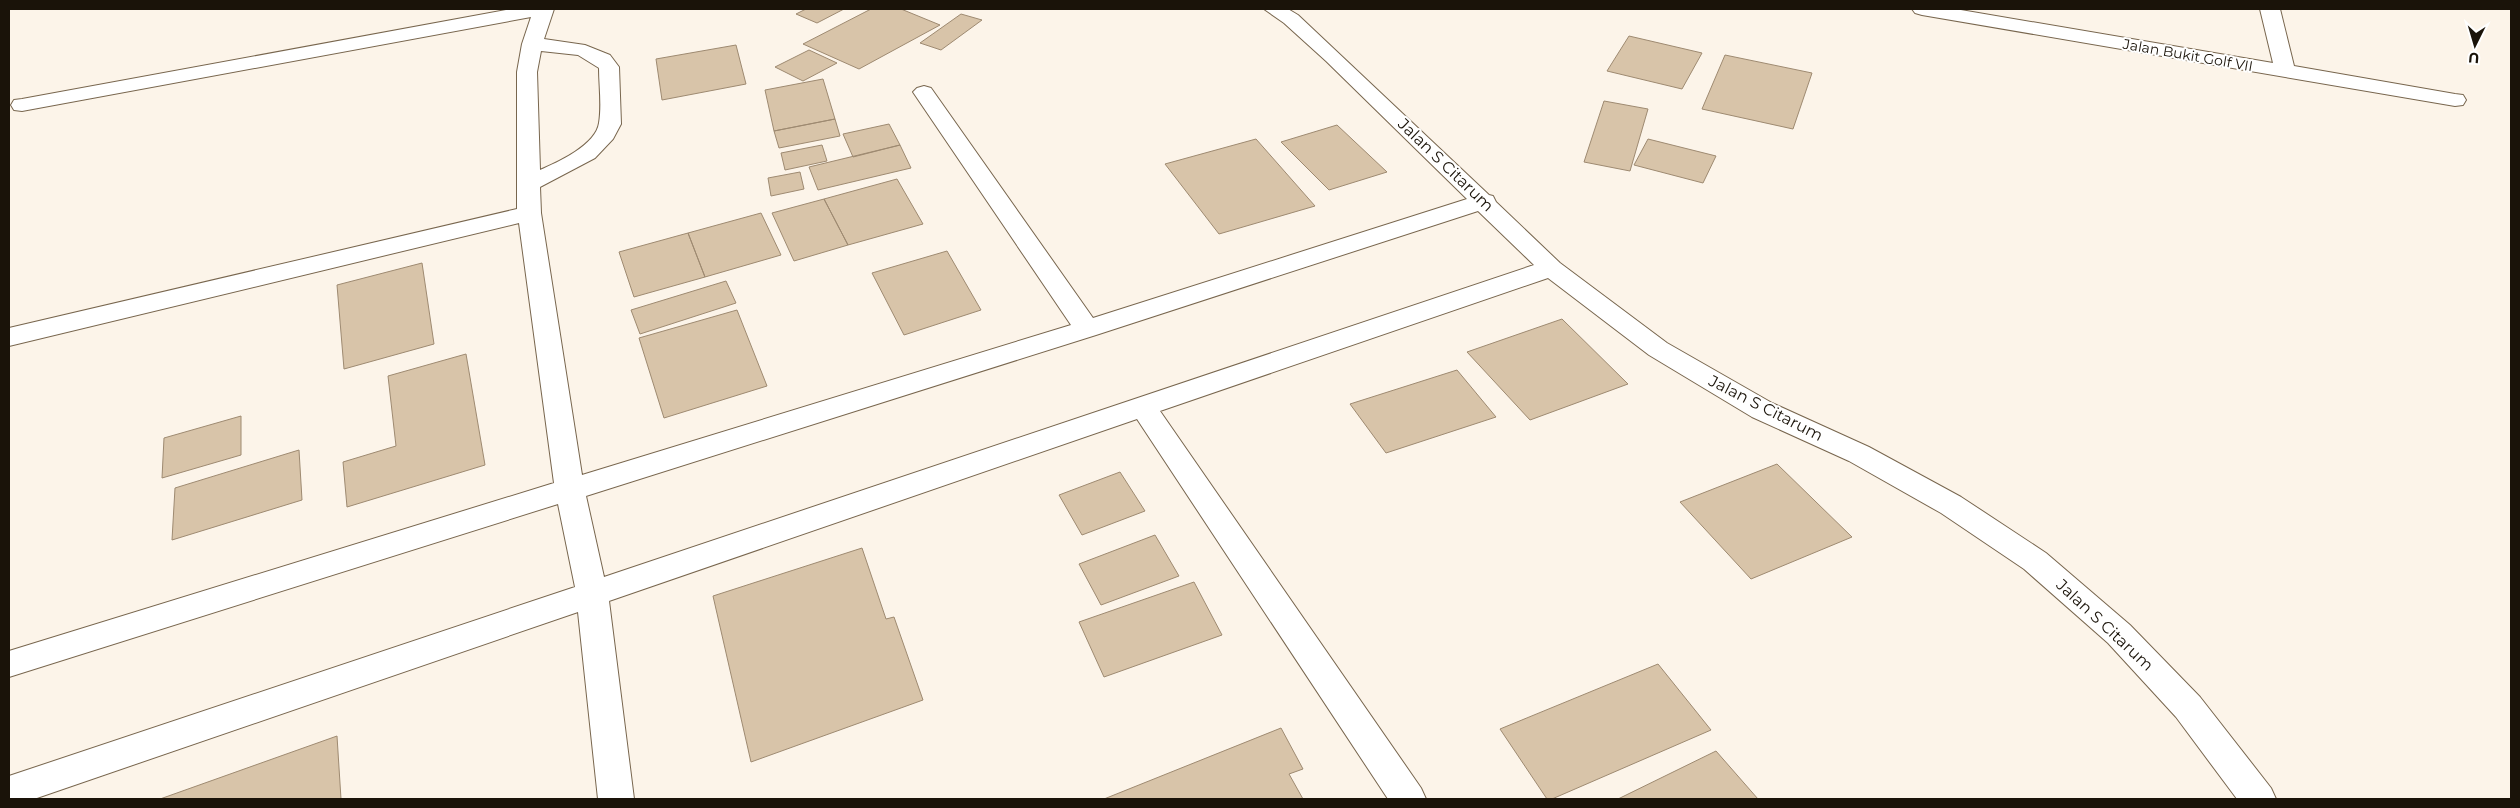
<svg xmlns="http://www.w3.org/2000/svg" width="2520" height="808" font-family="Montserrat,sans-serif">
	<rect width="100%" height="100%" fill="#fcf4e9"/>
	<path fill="#d8c4a9" stroke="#9e8a71" d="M806 9H844L817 23 796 14Z
		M871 9H901L940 25 859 69 803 44Z
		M961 14 982 20 941 50 920 43Z
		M1629 36 1702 53 1682 89 1607 71Z
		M736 45 746 84 662 100 656 59Z
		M809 50 837 63 803 81 775 67Z
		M1725 55 1812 73 1793 129 1702 109Z
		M823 79 835 119 774 131 765 90Z
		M1604 101 1648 109 1630 171 1584 162Z
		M835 119 840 136 779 148 774 131Z
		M889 124 900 145 853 157 843 134Z
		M1337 125 1387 172 1329 190 1281 142Z
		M1256 139 1315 206 1219 234 1165 164Z
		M1648 139 1716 156 1703 183 1634 165Z
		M822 145 827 161 785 170 781 153Z
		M900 145 911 168 818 190 809 167Z
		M800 172 804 189 771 196 768 178Z
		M897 179 923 224 848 245 824 199Z
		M824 199 848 245 794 261 772 213Z
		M761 213 781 255 705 277 688 233Z
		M688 233 705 277 634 297 619 252Z
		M947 251 981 310 904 335 872 273Z
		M422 263 434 344 344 369 337 285Z
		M726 281 736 303 640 334 631 310Z
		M737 310 767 386 664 418 639 338Z
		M1562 319 1628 384 1530 420 1467 352Z
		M466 354 485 465 347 507 343 462 396 446 388 376Z
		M1457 370 1496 417 1386 453 1350 404Z
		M241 416V455L162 478 164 438Z
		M299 450 302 500 172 540 175 488Z
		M1777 464 1852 537 1751 579 1680 502Z
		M1120 472 1145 511 1082 535 1059 495Z
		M1155 535 1179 576 1101 605 1079 564Z
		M862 548 886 619 894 617 923 700 751 762 713 596Z
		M1194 582 1222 635 1104 677 1079 622Z
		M1658 664 1711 730 1552 799H1547L1500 729Z
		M1281 728 1303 769 1289 774 1303 799H1104Z
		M337 736 341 799H160Z
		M1716 751 1758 799H1618Z"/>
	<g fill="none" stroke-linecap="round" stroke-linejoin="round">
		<g stroke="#78664e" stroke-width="2">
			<path id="minor" d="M512 9H554L544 39 585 45 610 55 619 67 621 124 613 139 595 158 540 187 541 213 582 475 1071 325 913 92 917 88 924 86 931 88 1093 318 1467 199 1326 61 1284 23 1264 9H1288L1298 15 1489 195 1493 196 1496 202 1560 263 1667 343 1772 403 1869 447 1961 497 2046 553 2130 625 2200 697 2271 788 2276 799H2237L2176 717 2108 643 2024 569 1941 513 1849 461 1752 417 1649 355 1548 278 1160 411 1421 788 1426 799H1388L1137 419 609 601 634 799H598L578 612 34 799H9V776L575 587 558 504 9 677V651L554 483 519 223 9 346V328L517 209V72L522 44 531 17 22 111 14 110 11 105 14 100 22 99ZM541 51 578 55 599 68C599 86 602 105 599 123 596 145 558 162 540 170L537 72ZM1478 211 1534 265 604 577 586 496 1096 335Z
				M1912 9H1955L2273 63 2260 9H2280L2294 66 2455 94 2463 95 2466 100 2463 105 2455 106 1922 15 1915 13Z"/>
		</g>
		<use href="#minor" fill="#fff" fill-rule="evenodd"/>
	</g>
	<g text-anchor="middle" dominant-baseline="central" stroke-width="4" stroke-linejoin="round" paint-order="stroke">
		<g font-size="14" fill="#1a1309" stroke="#fff">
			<text transform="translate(2188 55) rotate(10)">Jalan Bukit Golf VII</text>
		</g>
		<g font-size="16" fill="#1a1309" stroke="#fff">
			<text transform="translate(1446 165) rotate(44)">Jalan S Citarum</text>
			<text transform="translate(1766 408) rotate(27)">Jalan S Citarum</text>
			<text transform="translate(2105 625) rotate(43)">Jalan S Citarum</text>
		</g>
	</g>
	<rect width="2520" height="808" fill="none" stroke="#1a1309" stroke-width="20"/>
	<g transform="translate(2475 45) rotate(185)" stroke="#ffffff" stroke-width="4" paint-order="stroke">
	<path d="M0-4L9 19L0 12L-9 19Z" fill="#1a1309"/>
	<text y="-8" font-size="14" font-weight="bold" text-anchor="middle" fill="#1a1309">U</text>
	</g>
</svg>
